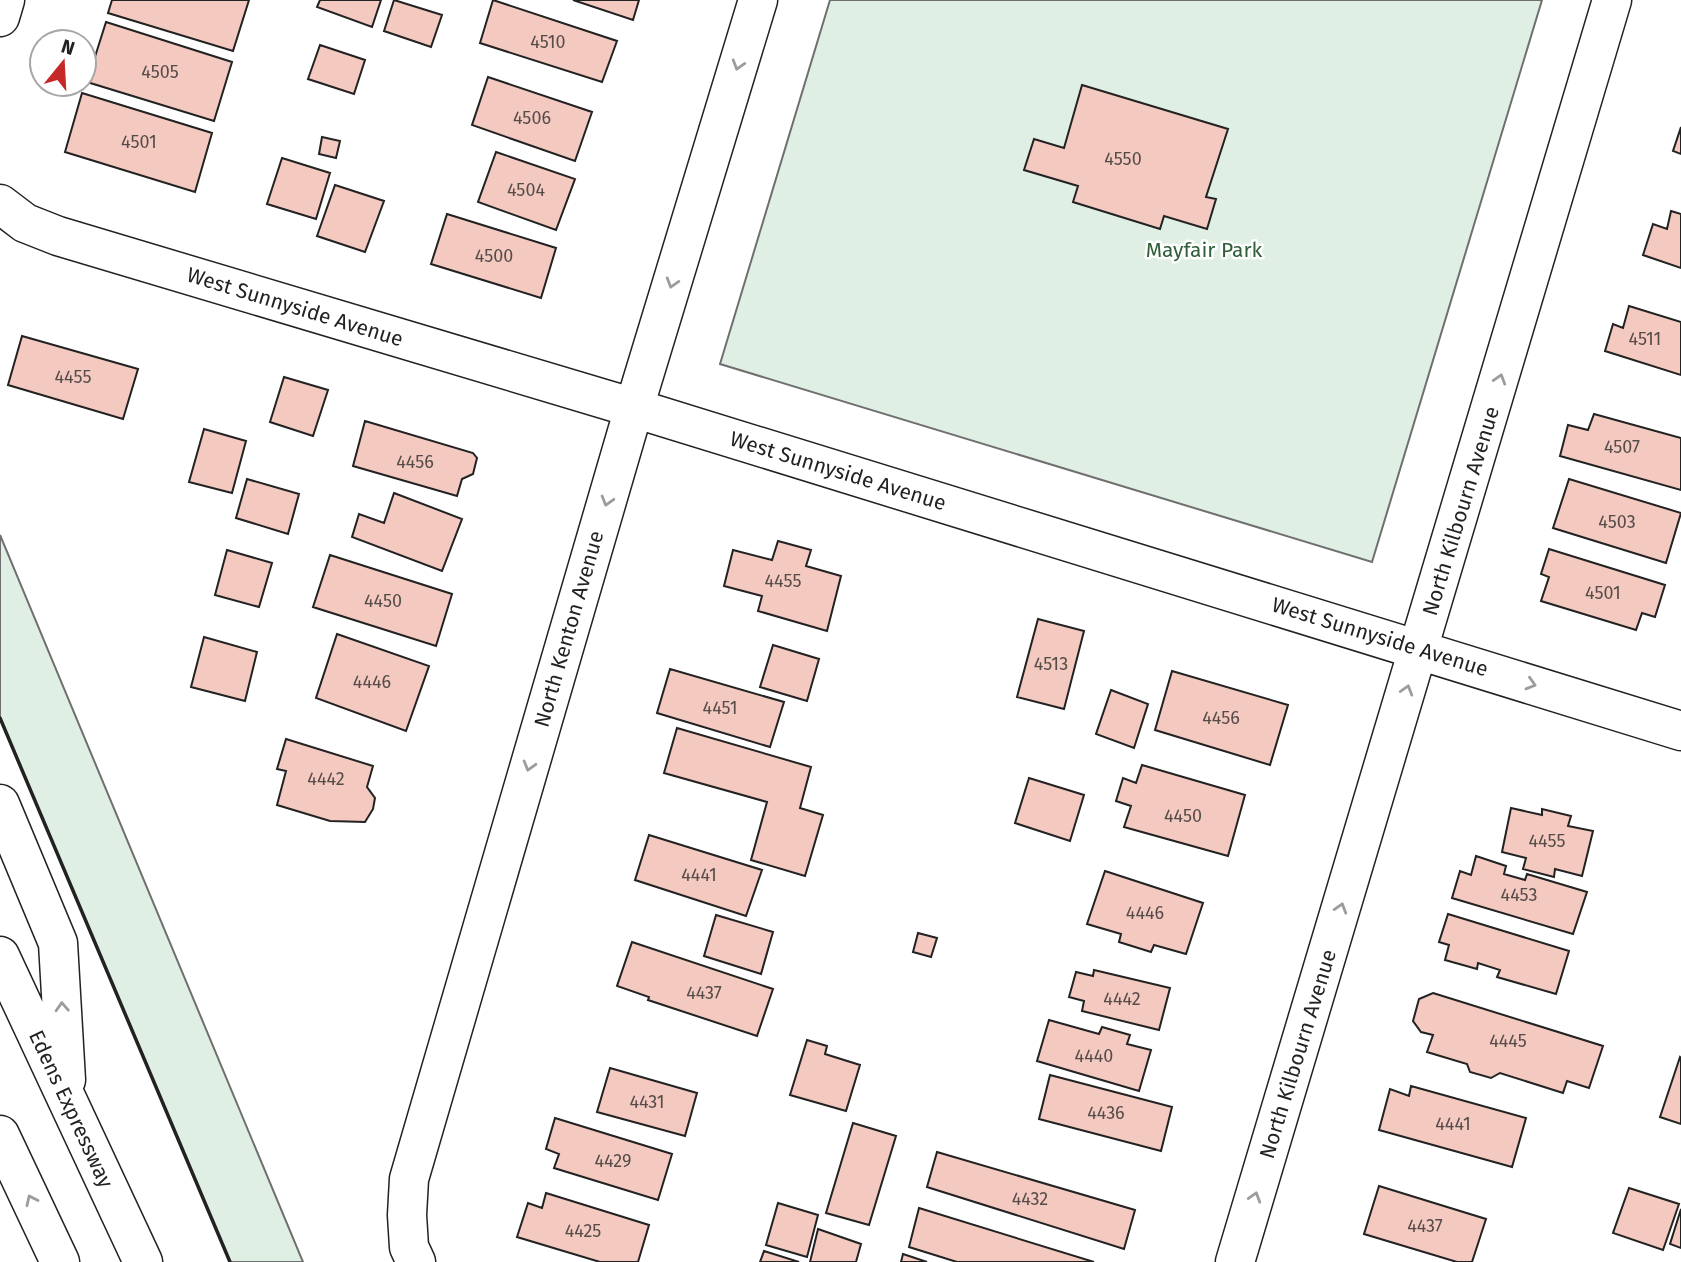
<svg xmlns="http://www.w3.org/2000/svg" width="1681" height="1262" font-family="'Fira Sans',sans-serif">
	<rect width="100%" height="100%" fill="#fff"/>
	<path fill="#e0efe3" stroke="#6f6f6f" stroke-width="2" d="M830 0H1542L1372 562 720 364Z
		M0 535 303 1262H230L2 723 0 718Z"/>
	<path fill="#f3c9c0" stroke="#222" stroke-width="2" d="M112 0H249L233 51 108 13Z
		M320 0H381L372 27 317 7Z
		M394 0 442 15 431 47 384 31Z
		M493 0 617 41 602 82 480 43Z
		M573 0H639L633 20Z
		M106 22 232 62 214 121 87 82Z
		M320 45 365 60 354 94 308 79Z
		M488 77 592 112 575 161 472 125Z
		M1082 85 1228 129 1206 197 1216 199 1207 229 1164 216 1160 229 1073 202 1078 186 1024 170 1034 139 1064 148Z
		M82 93 212 133 195 192 65 152Z
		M1681 127V154L1673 151Z
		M322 137 340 141 336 158 319 154Z
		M496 152 575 179 556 230 478 202Z
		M282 158 330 173 316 219 267 204Z
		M335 185 384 201 365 252 317 236Z
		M1671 211 1681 214V268L1643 255 1653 224 1667 229Z
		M447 214 556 248 541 298 431 264Z
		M1629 306 1681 322V375L1605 351 1613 324 1623 328Z
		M22 336 138 369 123 419 8 385Z
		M284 377 328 390 313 436 270 422Z
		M1594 414 1681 438V490L1560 456 1568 425 1588 430Z
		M365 421 473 453 477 458 473 474 462 479 457 496 353 466Z
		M204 429 246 441 232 493 189 482Z
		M247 479 299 494 288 534 236 518Z
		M1569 479 1681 513 1666 563 1553 528Z
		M394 493 462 519 442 571 352 537 359 514 384 523Z
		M778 541 811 550 806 566 841 576 827 631 758 611 762 596 724 586 733 550 772 560Z
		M1549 549 1665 585 1655 617 1642 613 1636 630 1541 601 1549 577 1541 574Z
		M227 550 272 563 259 607 215 595Z
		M330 555 452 594 436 646 313 607Z
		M1038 619 1084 631 1064 709 1017 697Z
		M337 634 429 666 406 731 316 698Z
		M204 637 257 652 245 701 191 687Z
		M773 645 819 659 807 701 760 687Z
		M670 669 784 702 770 747 657 713Z
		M1172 671 1288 705 1270 765 1155 730Z
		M1111 690 1148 704 1134 748 1096 734Z
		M677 728 811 767 800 808 823 815 805 876 751 860 767 802 664 773Z
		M286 739 373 766 367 787 375 798 373 809 365 822 330 821 277 805 286 771 277 769Z
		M1142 765 1245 795 1228 856 1124 827 1131 806 1116 801 1123 778 1136 783Z
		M1029 778 1084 795 1070 841 1015 823Z
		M1511 808 1542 815V809L1571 816 1568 826 1593 831 1582 876 1555 869 1554 877 1523 869 1526 858 1502 852Z
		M649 835 762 870 746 916 635 880Z
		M1476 856 1506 866 1504 874 1525 880 1527 874 1587 892 1573 934 1452 898 1460 871 1471 875Z
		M1105 871 1203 903 1186 954 1154 945 1151 952 1119 942 1121 934 1087 924Z
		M1448 914 1569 951 1556 994 1497 977 1500 970 1478 963 1477 969 1445 960 1449 945 1439 942Z
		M716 915 773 932 761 974 704 956Z
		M918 933 937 938 931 957 913 952Z
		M632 942 773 989 757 1036 648 1000 649 997 617 986Z
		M1094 970 1170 988 1159 1030 1082 1011 1084 1001 1069 997 1076 972 1093 976Z
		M1433 993 1603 1046 1589 1088 1567 1081 1563 1093 1500 1073 1491 1078 1470 1072 1467 1064 1427 1052 1433 1035 1421 1032 1413 1021 1419 999Z
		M1049 1020 1099 1034 1102 1027 1130 1035 1127 1044 1151 1050 1139 1091 1037 1061Z
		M807 1040 827 1046 825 1054 860 1065 846 1111 790 1095Z
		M1680 1057 1681 1058V1124L1660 1117Z
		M610 1068 697 1093 685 1136 597 1112Z
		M1050 1075 1172 1107 1161 1151 1039 1119Z
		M1411 1086 1526 1118 1512 1167 1379 1130 1390 1089 1409 1096Z
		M555 1118 672 1154 658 1200 554 1168 559 1154 546 1149Z
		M853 1123 896 1136 869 1225 826 1213Z
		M937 1152 1135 1210 1124 1249 927 1187Z
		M1379 1186 1486 1219 1472 1262H1457L1364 1234Z
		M1629 1188 1679 1204 1663 1250 1613 1233Z
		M546 1193 649 1225 638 1262H600L517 1237 528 1203 542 1208Z
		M778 1203 818 1215 807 1257 766 1245Z
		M919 1208 1094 1262H957L909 1247Z
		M1681 1209V1248L1670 1244Z
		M818 1229 861 1244 856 1262H810Z
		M764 1251 799 1262H760Z
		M903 1254 927 1262H901Z"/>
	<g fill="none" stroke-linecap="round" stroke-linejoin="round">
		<g stroke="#222" stroke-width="41">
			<path id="street" d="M0 17 5 0
				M0 204 25 223 58 236 634 408 1681 731
				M416 1262 409 1247 407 1215 409 1179 634 408 758 0
				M1235 1262 1612 0"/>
		</g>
		<g stroke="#222" stroke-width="41">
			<path id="highway" d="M0 804 58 943 66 1080
				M0 956 143 1262
				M0 1135 60 1262"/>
		</g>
		<use href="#street" stroke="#fff" stroke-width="38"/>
		<use href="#highway" stroke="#fff" stroke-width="38"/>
		<path stroke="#222" stroke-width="3.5" d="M0 718 230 1262"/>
	</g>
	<defs><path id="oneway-chevron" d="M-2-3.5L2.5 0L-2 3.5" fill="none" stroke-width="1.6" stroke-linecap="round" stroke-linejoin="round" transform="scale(1.75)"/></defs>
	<g stroke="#9c9c9c">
		<use href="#oneway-chevron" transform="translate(738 65) rotate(107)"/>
		<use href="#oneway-chevron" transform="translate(672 283) rotate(107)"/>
		<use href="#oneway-chevron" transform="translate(1500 379) rotate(-73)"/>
		<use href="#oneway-chevron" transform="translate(607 501) rotate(106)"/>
		<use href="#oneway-chevron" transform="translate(1531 684) rotate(17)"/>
		<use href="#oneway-chevron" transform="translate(1407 690) rotate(-73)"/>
		<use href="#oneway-chevron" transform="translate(529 766) rotate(106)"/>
		<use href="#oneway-chevron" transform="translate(1341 908) rotate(-73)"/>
		<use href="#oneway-chevron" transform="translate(62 1007) rotate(-93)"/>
		<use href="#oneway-chevron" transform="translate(1255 1197) rotate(-73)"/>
		<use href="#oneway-chevron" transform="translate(31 1200) rotate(-115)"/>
	</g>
	<g text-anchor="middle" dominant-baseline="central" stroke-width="5" stroke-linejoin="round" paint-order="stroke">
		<g font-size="18" fill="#564c4a">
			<text x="548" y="42">4510</text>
			<text x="160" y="72">4505</text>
			<text x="532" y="118">4506</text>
			<text x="139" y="142">4501</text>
			<text x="1123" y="159">4550</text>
			<text x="526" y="190">4504</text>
			<text x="494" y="256">4500</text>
			<text x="1645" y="339">4511</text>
			<text x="73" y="377">4455</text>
			<text x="1622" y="447">4507</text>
			<text x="415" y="462">4456</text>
			<text x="1617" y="522">4503</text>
			<text x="783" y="581">4455</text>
			<text x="1603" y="593">4501</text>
			<text x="383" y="601">4450</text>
			<text x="1051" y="664">4513</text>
			<text x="372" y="682">4446</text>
			<text x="720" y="708">4451</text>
			<text x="1221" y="718">4456</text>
			<text x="326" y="779">4442</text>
			<text x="1183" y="816">4450</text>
			<text x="1547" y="841">4455</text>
			<text x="699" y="875">4441</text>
			<text x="1519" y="895">4453</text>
			<text x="1145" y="913">4446</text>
			<text x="704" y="993">4437</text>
			<text x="1122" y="999">4442</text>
			<text x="1508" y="1041">4445</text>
			<text x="1094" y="1056">4440</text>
			<text x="647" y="1102">4431</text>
			<text x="1106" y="1113">4436</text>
			<text x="1453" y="1124">4441</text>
			<text x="613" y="1161">4429</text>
			<text x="1030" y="1199">4432</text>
			<text x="1425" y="1226">4437</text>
			<text x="583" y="1231">4425</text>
		</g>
		<g font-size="21" fill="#2f5e38" stroke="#fff">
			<text x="1204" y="250">Mayfair Park</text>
		</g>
		<g font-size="21" fill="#222" stroke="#fff">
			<text transform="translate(295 307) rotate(17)">West Sunnyside Avenue</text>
			<text transform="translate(838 471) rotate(17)">West Sunnyside Avenue</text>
			<text transform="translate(1461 511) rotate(-73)">North Kilbourn Avenue</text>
			<text transform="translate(569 629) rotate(-74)">North Kenton Avenue</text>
			<text transform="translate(1380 637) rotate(17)">West Sunnyside Avenue</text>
			<text transform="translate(1298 1054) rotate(-73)">North Kilbourn Avenue</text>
			<text transform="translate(71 1109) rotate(65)">Edens Expressway</text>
		</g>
	</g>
	<g transform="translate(63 63) rotate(18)"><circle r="33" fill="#ffffff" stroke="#a7a7a7" stroke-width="2"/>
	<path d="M0-5L12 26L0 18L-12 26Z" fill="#c62828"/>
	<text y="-10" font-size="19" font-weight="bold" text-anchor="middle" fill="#222222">N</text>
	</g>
</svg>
